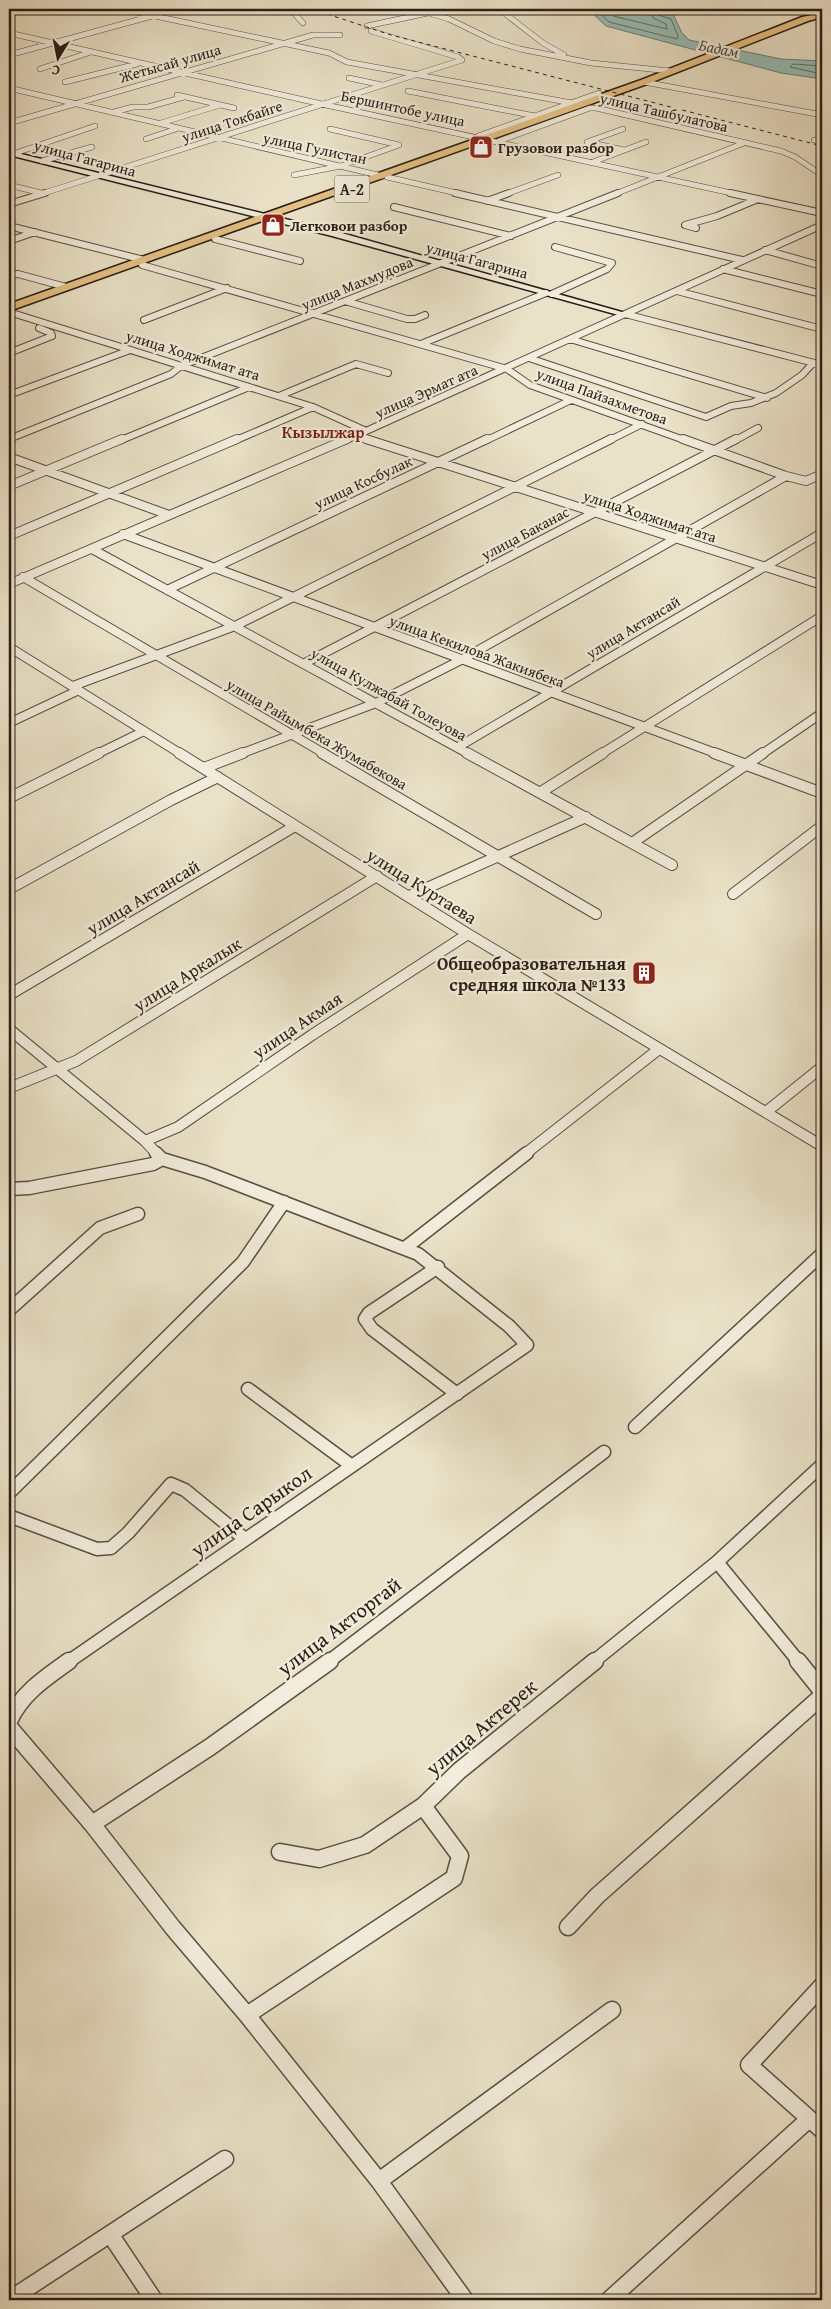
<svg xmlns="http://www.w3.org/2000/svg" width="831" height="2309" font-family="'Gentium Book Plus',serif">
	<rect width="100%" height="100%" fill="#eae2c8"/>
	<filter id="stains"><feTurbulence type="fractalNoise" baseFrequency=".004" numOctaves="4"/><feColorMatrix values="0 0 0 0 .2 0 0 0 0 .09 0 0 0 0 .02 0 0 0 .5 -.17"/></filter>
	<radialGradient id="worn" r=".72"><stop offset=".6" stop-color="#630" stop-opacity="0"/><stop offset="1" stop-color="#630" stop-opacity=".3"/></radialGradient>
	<path fill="#98bdb7" stroke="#6c7d76" d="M588 9H651L673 14 682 33 689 40 781 59 822 61V79L781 73 606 26Z"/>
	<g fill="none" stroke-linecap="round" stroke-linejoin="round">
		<path stroke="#606e66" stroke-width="1" d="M596 9 609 22 677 39 678 36 671 19 658 15 656 9
			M606 9 613 16 667 29 666 24 653 18 650 9
			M822 66 793 64 790 67 822 74"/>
		<g stroke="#594f41" stroke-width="6">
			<path id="street-far5" d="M122 9 329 53 347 62 572 103
				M286 9 294 13 303 23
				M416 9 449 19 494 41 520 49 591 63 670 71
				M499 9 543 43 564 55
				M367 26 428 13
				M371 31 458 57 462 60
				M9 33 326 105 736 194
				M9 55 178 9
				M40 69 91 52
				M349 78 382 85
				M65 82 137 64
				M644 82 822 115
				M9 88 382 176
				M408 91 535 116
				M177 95 234 108
				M114 112 133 107H148L184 97
				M9 123 313 35H340
				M161 123 220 105
				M623 129 587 142 624 150
				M478 136 599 93
				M146 139 176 129
				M814 140 822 142
				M499 141 590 108H596L781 151 795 157 822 175
				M13 154 95 126
				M42 161 92 147
				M593 162 646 142
				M294 175 341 166 399 145 330 129
				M387 177 461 194
				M9 185 41 193
				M41 194 462 60
				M506 194 558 175
				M615 194 744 143"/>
		</g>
		<g stroke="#594f41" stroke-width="8">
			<path id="street-far4" d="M455 193 742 260
				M730 193 822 213
				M487 201 509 193
				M9 204 45 193
				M394 207 511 236
				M9 226 144 260
				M696 228 685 225 717 216 758 199
				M215 239 300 261
				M9 241 35 232
				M765 250 822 266
				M142 265 507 369 530 385 687 441
				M723 269 822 294
				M9 275 18 274 66 287
				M677 291 822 329
				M552 294 607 269 612 263 555 247
				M345 301 407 319H415L425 315
				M9 312 313 407 366 431
				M625 314 822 365
				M144 320 227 288
				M570 339 767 398
				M421 344 546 293
				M9 353 52 336 51 333 39 328
				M529 358 706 417 731 406 751 403 776 393 802 375 813 363
				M9 395 130 350
				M279 396 356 364 388 373
				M355 436 370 441
				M9 439 171 374 181 366 618 193
				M119 441 249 387
				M234 441 313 407
				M344 441 822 225
				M485 441 571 400
				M608 441 642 424
				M734 441 758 428"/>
		</g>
		<g stroke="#594f41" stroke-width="10">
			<path id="street-far3" d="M366 439 822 585
				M683 439 786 476 806 481 822 474
				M9 457 169 515
				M9 486 122 439
				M123 534 718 754
				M9 536 237 439
				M92 549 469 754
				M23 577 325 754
				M9 584 347 439
				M167 590 487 439
				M9 647 181 754
				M305 663 736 439
				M73 686 235 626 611 439
				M9 723 79 690
				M458 747 822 533
				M97 754 144 731
				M240 754 376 703 461 660 786 476
				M601 754 822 616
				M762 754 822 713"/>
		</g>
		<g stroke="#594f41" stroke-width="12">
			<path id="street-far2" d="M179 753 468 934 822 1146
				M322 753 596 914
				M467 753 672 865
				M714 753 822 793
				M204 768 243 753
				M541 792 603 753
				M9 798 99 753
				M632 843 763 753
				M9 889 171 800 218 777
				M733 894 822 826
				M409 896 586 817
				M9 995 295 826
				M9 1029 145 1141 157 1154
				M9 1088 76 1061 377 876
				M766 1112 822 1067
				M145 1141 178 1127 312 1035 468 934
				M525 1154 659 1049"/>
		</g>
		<g stroke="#594f41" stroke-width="15">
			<path id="street-far1" d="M9 1189 29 1188 153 1164 162 1159
				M405 1248 527 1153
				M438 1267 369 1313 365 1319 372 1329 457 1394
				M9 1310 100 1228 138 1214
				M248 1389 352 1466
				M635 1427 822 1254
				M9 1493 243 1262 284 1202
				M9 1516 97 1549 111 1548 128 1533 171 1484 185 1490 245 1539
				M717 1562 799 1662
				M68 1662 527 1345 509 1326 418 1254 205 1172 162 1159 156 1153
				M328 1662 604 1452
				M593 1662 717 1562 822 1465"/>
		</g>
		<g stroke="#594f41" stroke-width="19">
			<path id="street" d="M798 1661 822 1691
				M9 1721C21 1694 45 1678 69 1661
				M9 1727 92 1824 173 1928 247 2015 379 2181 465 2300
				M92 1824 210 1747 330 1661
				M280 1852 319 1859 365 1845 423 1806
				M568 1927 597 1896 822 1696
				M822 1986 749 2065 822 2130
				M247 2015 454 1878 460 1856 423 1806 459 1771 595 1661
				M379 2181 612 2010
				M110 2234 154 2300
				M9 2300 225 2159
				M609 2300 808 2120"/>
		</g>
		<g stroke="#291e14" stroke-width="3">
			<path id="secondary" d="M9 151 338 232 629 314 622 316 332 236 9 155Z"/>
		</g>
		<g stroke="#291e14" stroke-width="3">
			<path id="highway" d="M822 13V17L808 21 647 84 9 311V304L641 80 802 17Z"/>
		</g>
		<use href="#street-far5" stroke="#f1ecdb" stroke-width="5"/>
		<use href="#street-far4" stroke="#f1ecdb" stroke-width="6"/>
		<use href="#street-far3" stroke="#f1ecdb" stroke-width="8"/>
		<use href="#street-far2" stroke="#f1ecdb" stroke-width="10"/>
		<use href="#street-far1" stroke="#f1ecdb" stroke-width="12"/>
		<use href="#street" stroke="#f1ecdb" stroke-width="16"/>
		<use href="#secondary" fill="#f1ecdb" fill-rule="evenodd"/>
		<use href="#highway" fill="#e5c184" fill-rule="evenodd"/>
		<path stroke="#291e14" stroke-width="1" stroke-dasharray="4 4" stroke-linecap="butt" d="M312 9 391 35 822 146"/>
	</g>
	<defs>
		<g id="shop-square" transform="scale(1.25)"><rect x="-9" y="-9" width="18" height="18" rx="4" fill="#8f2418" stroke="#f1ecdb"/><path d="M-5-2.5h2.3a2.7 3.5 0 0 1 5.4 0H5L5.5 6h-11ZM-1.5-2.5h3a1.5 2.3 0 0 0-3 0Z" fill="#fff"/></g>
		<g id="building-square" transform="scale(1.25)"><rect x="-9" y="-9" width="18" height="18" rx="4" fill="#8f2418" stroke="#f1ecdb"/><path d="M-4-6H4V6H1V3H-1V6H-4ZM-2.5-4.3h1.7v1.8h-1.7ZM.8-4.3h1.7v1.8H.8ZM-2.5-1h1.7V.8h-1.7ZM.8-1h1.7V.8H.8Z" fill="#fff"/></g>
	</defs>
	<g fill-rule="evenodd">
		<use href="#shop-square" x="481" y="147"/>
		<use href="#shop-square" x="273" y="225"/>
		<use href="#building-square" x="644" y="973"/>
	</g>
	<g text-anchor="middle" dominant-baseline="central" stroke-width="4.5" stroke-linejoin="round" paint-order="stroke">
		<g font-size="15" fill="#291e14" stroke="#f1ecdb">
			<text transform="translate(170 63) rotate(-16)">Жетысай улица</text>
			<text transform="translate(403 108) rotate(12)">Бершинтобе улица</text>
			<text transform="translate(664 112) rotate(13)">улица Ташбулатова</text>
			<text transform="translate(232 121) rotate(-18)">улица Токбайге</text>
			<text transform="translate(315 148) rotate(12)">улица Гулистан</text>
			<text transform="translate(85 158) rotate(15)">улица Гагарина</text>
			<text transform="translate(477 260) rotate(15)">улица Гагарина</text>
			<text transform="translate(357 283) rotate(-22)">улица Махмудова</text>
			<text transform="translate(193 355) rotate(17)">улица Ходжимат ата</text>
			<text transform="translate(426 391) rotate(-24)">улица Эрмат ата</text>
			<text transform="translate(602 396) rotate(20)">улица Пайзахметова</text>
			<text transform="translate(363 482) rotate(-25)">улица Косбулак</text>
			<text transform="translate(650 516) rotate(18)">улица Ходжимат ата</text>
			<text transform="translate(525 533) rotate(-28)">улица Баканас</text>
			<text transform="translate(633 627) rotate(-31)">улица Актансай</text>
			<text transform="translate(477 651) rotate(20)">улица Кекилова Жакиябека</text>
			<text transform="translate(389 694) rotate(29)">улица Кулжабай Толеуова</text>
			<text transform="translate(317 734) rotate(30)">улица Райымбека Жумабекова</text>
		</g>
		<g font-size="15" font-weight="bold" fill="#291e14" stroke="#f1ecdb" text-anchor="start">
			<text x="498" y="147">Грузовои разбор</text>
			<text x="290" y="225">Легковои разбор</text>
		</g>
		<g font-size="16" font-style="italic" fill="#4a4e45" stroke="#f1ecdb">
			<text transform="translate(719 48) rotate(12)">Бадам</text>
		</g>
		<rect fill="#f1ecdb" stroke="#655c50" stroke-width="1" x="334.5" y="175.5" width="35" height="27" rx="4"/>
		<g font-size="16" font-weight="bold" fill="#291e14">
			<text x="352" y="189">A-2</text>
		</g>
		<g font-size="16" font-weight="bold" fill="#7a1f14" stroke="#f1ecdb">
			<text x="323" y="432">Кызылжар</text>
		</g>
		<g font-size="18" fill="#291e14" stroke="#f1ecdb">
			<text transform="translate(422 886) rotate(32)">улица Куртаева</text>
			<text transform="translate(143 897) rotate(-31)">улица Актансай</text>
			<text transform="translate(187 974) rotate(-32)">улица Аркалык</text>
			<text transform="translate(297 1025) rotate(-34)">улица Акмая</text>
		</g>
		<g font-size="18" font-weight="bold" fill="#291e14" stroke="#f1ecdb" text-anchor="end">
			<text x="626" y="963">Общеобразовательная<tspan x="626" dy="21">средняя школа №133</tspan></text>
		</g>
		<g font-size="21" fill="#291e14" stroke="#f1ecdb">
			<text transform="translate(251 1511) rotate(-35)">улица Сарыкол</text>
			<text transform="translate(339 1626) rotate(-37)">улица Акторгай</text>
			<text transform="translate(481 1727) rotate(-40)">улица Актерек</text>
		</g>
	</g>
	<rect width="831" height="2309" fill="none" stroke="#eae2c8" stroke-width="30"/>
	<rect x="10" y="10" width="811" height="2289" fill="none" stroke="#291e14" stroke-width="2.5"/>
	<rect x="15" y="15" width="801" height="2279" fill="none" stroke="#291e14"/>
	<g transform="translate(58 58) rotate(190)" stroke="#f1ecdb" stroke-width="4" paint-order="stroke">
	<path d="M0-4L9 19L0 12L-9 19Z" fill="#291e14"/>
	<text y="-8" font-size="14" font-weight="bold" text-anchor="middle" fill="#291e14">С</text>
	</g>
	<rect width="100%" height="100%" filter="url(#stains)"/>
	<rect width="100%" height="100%" fill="url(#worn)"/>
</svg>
